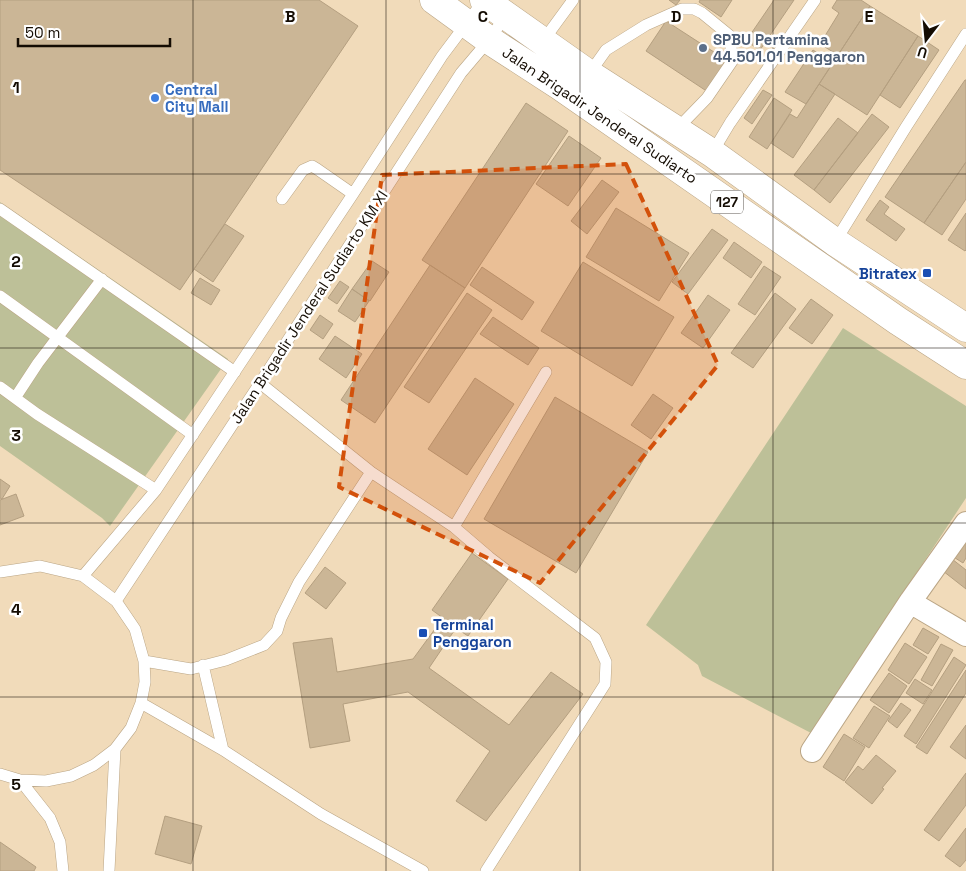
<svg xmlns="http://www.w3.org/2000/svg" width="966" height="871" font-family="'Space Grotesk',sans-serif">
	<rect width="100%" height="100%" fill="#f1dbba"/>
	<path fill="#bdc098" d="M0 202 228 359 110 526 102 518 0 446Z
		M843 328 966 406V498L811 733 702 676 698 665 646 625Z"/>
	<path fill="#cbb696" stroke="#b49f80" d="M0 0H319L358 26 180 290 0 170Z
		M669 0H680L676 5Z
		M700 0H732L721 17 699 2Z
		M774 0H794L760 50 746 41Z
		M837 0H861L870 6 838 55 820 44 839 13 832 8Z
		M870 6 918 36 867 115 819 84Z
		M666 21 734 65 714 96 646 51Z
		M918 36 939 50 900 108 880 95Z
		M813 50 833 63 806 104 785 92Z
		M965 80H966V162L924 223 885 197Z
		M819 84 835 94 793 158 771 143 790 114 797 118Z
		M763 90 772 95 752 124 744 118Z
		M774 98 792 110 767 149 749 137Z
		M526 103 568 131 465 288 422 260Z
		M872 114 889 127 830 203 814 190Z
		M838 118 858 133 814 190 794 175Z
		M569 136 601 158 568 206 536 184Z
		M966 162V199L942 235 924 223Z
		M602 180 619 192 587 234 571 221Z
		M880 200 889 207 884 214 905 229 896 241 866 220Z
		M616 208 689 253 659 301 586 257Z
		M966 213V250L965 251 948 240Z
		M225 224 244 236 213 282 194 269Z
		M712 229 728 240 688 294 672 282Z
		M734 242 762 262 751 278 723 258Z
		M372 261 389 272 370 301 352 289Z
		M583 262 674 317 632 386 541 331Z
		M430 265 465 288 375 423 341 400Z
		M764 266 781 277 755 315 738 304Z
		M482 267 534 302 522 320 470 285Z
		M200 278 220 290 211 305 191 293Z
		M340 281 349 287 337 304 328 298Z
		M352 289 369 301 355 322 338 311Z
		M467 293 492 310 429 403 404 387Z
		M775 293 796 309 753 368 731 353Z
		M708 295 730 310 703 348 681 333Z
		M811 299 833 315 812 344 789 328Z
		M320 315 333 324 323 339 310 330Z
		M493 317 539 348 528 365 480 334Z
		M335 336 362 354 346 378 319 359Z
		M475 378 514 404 467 475 428 449Z
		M653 394 673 408 651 439 631 425Z
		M555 397 648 452 576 573 484 519Z
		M0 479 10 486 2 499 0 498Z
		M16 494 24 516 0 525V500Z
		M966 532V558L963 563 952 556Z
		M472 553 508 579 468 636 456 628 429 668 509 725 551 672 583 694 486 821 456 801 490 751 408 692 343 704 350 741 310 748 293 643 332 638 337 672 413 659 443 618 432 610Z
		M952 559 966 570V589L943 571Z
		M325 567 346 583 326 609 305 593Z
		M923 628 939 637 928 654 913 645Z
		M905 643 927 657 909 684 888 670Z
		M941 644 953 650 932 686 921 680Z
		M954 657 966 665 916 744 904 736Z
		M966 670V693L927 754 916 747Z
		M889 673 907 686 889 713 870 700Z
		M915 679 932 690 923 704 906 693Z
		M901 703 911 710 897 728 888 721Z
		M874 706 890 716 869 748 853 738Z
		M966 725V759L950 747Z
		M844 734 865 747 844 781 823 767Z
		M876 755 896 771 882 788 884 789 872 804 845 782 858 766 863 770Z
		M966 773V805L939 841 924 830Z
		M165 816 202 826 191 864 155 854Z
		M966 828V860L960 867 945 856Z
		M0 842 36 867 34 871H0Z"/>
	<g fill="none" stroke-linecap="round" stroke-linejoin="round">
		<g stroke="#baa585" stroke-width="12">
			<path id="service" d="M543 41 573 0
				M589 74 606 50 646 25 682 9H694L702 13 729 35 733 60 707 98 676 130
				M712 153 730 123 815 0
				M282 199 303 170 312 166 317 169 353 194
				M0 209 235 372
				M835 242 906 127 966 34
				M0 296 193 435
				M260 383 371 472 454 527 489 557 595 638 606 662 605 684 486 871
				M0 387 37 414 156 490
				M15 398 38 363 102 279
				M454 527 546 372
				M0 572 40 566 83 576 116 601 135 629 144 661 145 682 141 703 131 728 115 749 94 765 71 776 46 781 20 780 0 774
				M83 576 156 490 353 194 442 56 484 0
				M116 601 260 383 461 73 489 40 506 15
				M144 661 191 669 226 660 264 645 277 631 281 618 299 582 371 472
				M203 665 223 750
				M141 703 223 750 321 814 423 871
				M20 780 50 818 60 842 63 871
				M109 871 115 749"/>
		</g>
		<g stroke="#baa585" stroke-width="24">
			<path id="minor" d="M910 602 966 635
				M812 751 910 602 966 523"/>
		</g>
		<g stroke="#baa585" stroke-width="29">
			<path id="primary" d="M434 0 489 40 560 86 898 321 966 365
				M484 0 589 74 712 153 835 242 966 328"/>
		</g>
		<use href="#service" stroke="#fff" stroke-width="11"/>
		<use href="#minor" stroke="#fff" stroke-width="22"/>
		<use href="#primary" stroke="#fff" stroke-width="28"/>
	</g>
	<path fill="#d3510b" fill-opacity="0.2" stroke="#d3510b" stroke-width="4" stroke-dasharray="10 6" stroke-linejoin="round" d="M626 164 718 365 540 583 339 487 382 175Z"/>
	<path fill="none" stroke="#140c03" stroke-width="1" stroke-opacity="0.55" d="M193 0V871M386 0V871M580 0V871M773 0V871M0 174H966M0 348H966M0 523H966M0 697H966"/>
	<circle fill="#5c6f8a" stroke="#fff" stroke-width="2" cx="703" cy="48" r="5"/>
	<circle fill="#3f7fe0" stroke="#fff" stroke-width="2" cx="155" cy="98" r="5"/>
	<g fill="#1a4fb4" stroke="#fff" stroke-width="2">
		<rect x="922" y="268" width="10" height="10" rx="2.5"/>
		<rect x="418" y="628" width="10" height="10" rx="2.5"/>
	</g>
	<g text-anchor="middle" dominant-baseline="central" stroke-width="5" stroke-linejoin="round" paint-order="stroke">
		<rect fill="#fff" stroke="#5a554f" stroke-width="1" x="711" y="190.5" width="32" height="23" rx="4"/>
		<g font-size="14" font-weight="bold" fill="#140c03">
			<text x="727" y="202">127</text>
		</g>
		<g font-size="15" font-weight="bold" fill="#4e5e75" stroke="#fff" text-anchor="start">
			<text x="713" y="39">SPBU Pertamina<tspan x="713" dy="17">44.501.01 Penggaron</tspan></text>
		</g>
		<g font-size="15" font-weight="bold" fill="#366cbe" stroke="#fff" text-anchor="start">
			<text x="165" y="89">Central<tspan x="165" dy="17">City Mall</tspan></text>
		</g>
		<g font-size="15" fill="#140c03" stroke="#fff">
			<text transform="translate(600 115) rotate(34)">Jalan Brigadir Jenderal Sudiarto</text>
			<text transform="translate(309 307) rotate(-57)">Jalan Brigadir Jenderal Sudiarto KM XI</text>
		</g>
		<g font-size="15" font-weight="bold" fill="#164399" stroke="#fff" text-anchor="end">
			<text x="917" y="273">Bitratex</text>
			<text x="433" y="624" text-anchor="start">Terminal<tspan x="433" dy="17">Penggaron</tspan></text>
		</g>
	</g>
	<g font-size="16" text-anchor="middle" font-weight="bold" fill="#140c03" stroke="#fff" stroke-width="5" stroke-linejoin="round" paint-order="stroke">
		<text x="290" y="22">B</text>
		<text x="483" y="22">C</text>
		<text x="676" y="22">D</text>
		<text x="869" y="22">E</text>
		<text x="16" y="93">1</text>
		<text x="16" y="267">2</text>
		<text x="16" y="441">3</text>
		<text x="16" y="615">4</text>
		<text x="16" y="790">5</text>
	</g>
	<g transform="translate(926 40) rotate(196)" stroke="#ffffff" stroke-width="4" paint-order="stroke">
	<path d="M0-4L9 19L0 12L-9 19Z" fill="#140c03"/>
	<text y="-8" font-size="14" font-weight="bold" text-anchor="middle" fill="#140c03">U</text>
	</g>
	<path d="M18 38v8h152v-8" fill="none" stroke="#140c03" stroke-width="2.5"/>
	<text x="25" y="38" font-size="15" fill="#140c03" stroke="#ffffff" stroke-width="4" paint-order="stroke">50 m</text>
</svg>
